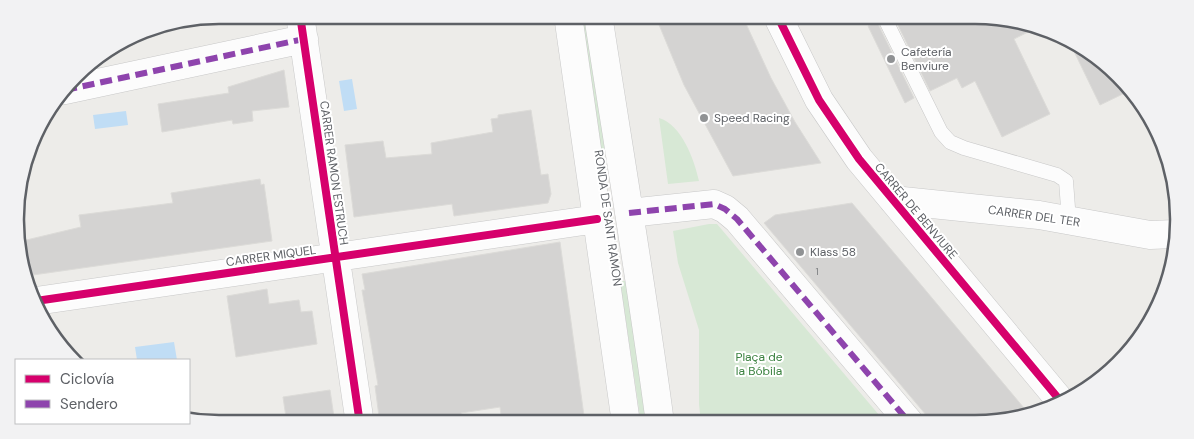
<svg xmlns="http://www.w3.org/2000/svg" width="1194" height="439" font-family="'DM Sans',sans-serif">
	<rect width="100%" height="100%" fill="#edece9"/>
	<path fill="#d7e8d5" d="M580 15H589L609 154 600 155Z
		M659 118C682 125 694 159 699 181L668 184Z
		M709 224H717L885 422 701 423 699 404V330L678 263 673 231Z
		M620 281H629L649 423H641Z"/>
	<path fill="#c0ddf5" d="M352 79 357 109 344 111 339 81Z
		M126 111 128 125 95 129 93 115Z
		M174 342 177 360H137L135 347Z"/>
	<path fill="#d4d3d2" stroke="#dcdbd8" d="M655 15H742L771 78 795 122 821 163 733 176 684 85Z
		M893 15H974L1028 22 1038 27 1014 39 1050 114 1002 137 975 81 962 88 957 78 930 91Z
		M877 22 914 98 905 103 868 26Z
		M1070 43 1099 57 1129 91 1100 105Z
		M284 70 289 107 252 111 253 121 233 124 232 120 162 132 158 104 229 93 228 87Z
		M531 110 541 175 548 174 551 194 548 203 454 216 452 204 354 217 345 145 383 141 386 158 432 154 431 143 493 132 491 119 498 118V115Z
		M260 179 261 185 264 184 272 241 26 276 19 260 18 242 81 227 79 215 173 203 171 193Z
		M852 203 922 286 1029 414 1001 422H932L764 223 775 215Z
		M560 242 585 423H502L500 407 461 413 462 423 380 424 375 386 378 385 362 290H365L362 274Z
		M267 289 269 304 299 300 301 312 312 311 317 344 236 357 227 296Z
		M330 390 335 424H287L283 397Z"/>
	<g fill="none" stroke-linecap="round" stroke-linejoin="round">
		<g stroke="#c8c8c8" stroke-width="15">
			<path id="service" d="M883 15 941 132 950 142 964 148 1057 175 1066 181 1069 221"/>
		</g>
		<g stroke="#c8c8c8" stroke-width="29">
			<path id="minor" d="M300 15 360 424
				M568 15 626 423
				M598 15C619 151 642 287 660 423
				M777 15 819 100 859 159 1063 404
				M65 90 304 39
				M893 200 1039 215 1150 235 1175 234
				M629 213 714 204 725 209 737 219 909 422
				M36 301 597 219"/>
		</g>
		<use href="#service" stroke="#fcfcfc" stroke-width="14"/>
		<use href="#minor" stroke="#fcfcfc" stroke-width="28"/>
		<path stroke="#8e44ad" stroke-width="6" stroke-dasharray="12 6" stroke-linecap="butt" d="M65 90 304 39
			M629 213 714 204 725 209 737 219 909 422"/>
		<g stroke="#fff" stroke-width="11">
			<path id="cycleway" d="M300 15 360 424
				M777 15 819 100 859 159 1063 404
				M36 301 597 219"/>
		</g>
		<use href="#cycleway" stroke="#d6006c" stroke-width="8"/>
	</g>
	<g fill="#909294" stroke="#fff" stroke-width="2">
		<circle cx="891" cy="59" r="5"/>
		<circle cx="704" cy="118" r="5"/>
		<circle cx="800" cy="252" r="5"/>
	</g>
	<g text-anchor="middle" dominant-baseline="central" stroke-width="4" stroke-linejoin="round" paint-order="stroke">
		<g font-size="10" fill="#7d7f82">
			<text x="817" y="271">1</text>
		</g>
		<g font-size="12" fill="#5e6166" stroke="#fff" text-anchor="start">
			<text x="901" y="52">Cafetería<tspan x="901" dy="14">Benviure</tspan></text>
			<text x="714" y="118">Speed Racing</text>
			<text x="810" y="252">Klass 58</text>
		</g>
		<g font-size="12" fill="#5e6166" stroke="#fff">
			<text transform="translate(334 173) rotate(82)">CARRER RAMON ESTRUCH</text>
			<text transform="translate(916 211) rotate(50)">CARRER DE BENVIURE</text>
			<text transform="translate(1034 216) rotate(8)">CARRER DEL TER</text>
			<text transform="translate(608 218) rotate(82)">RONDA DE SANT RAMON</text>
			<text transform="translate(271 256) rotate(-8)">CARRER MIQUEL</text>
		</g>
		<g font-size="12" fill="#3a813f" stroke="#fff">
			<text x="759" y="357">Plaça de<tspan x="759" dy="14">la Bóbila</tspan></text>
		</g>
	</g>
	<path d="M0 0H1194V439H0ZM219 24H975A195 195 0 0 1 1170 219V220A195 195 0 0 1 975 415H219A195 195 0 0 1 24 220V219A195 195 0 0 1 219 24Z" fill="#f2f2f3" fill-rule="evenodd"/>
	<path fill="none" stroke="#5e6166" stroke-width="2.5" d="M219 24H975A195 195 0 0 1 1170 219V220A195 195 0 0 1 975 415H219A195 195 0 0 1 24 220V219A195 195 0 0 1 219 24Z"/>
	<rect x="15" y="359" width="175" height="65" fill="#ffffff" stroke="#bfc0c2"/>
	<rect x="25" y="375" width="25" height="8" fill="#d6006c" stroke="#bfc0c2"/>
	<text x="60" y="384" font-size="15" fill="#5e6166">Ciclovía</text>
	<rect x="25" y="400" width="25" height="8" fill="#8e44ad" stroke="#bfc0c2"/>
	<text x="60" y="409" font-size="15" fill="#5e6166">Sendero</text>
</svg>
